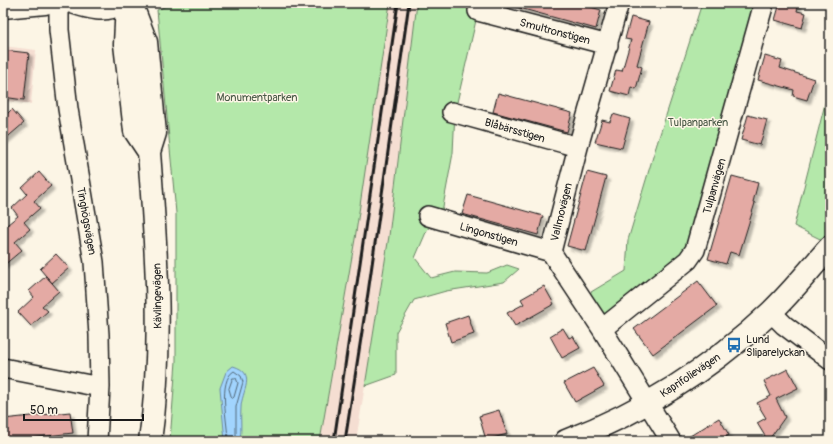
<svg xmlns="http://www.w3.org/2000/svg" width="833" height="444" font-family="Pangolin,sans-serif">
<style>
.built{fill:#f5ded2}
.green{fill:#b4e8aa;stroke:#688263}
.water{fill:#a1d4fe;stroke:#6c8aa4}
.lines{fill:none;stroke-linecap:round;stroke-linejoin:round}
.shore{stroke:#516676;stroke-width:1}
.building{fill:#e4aaa4;stroke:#1c1c1c;filter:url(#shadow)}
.street-casing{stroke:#1c1c1c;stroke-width:22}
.secondary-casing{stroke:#1c1c1c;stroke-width:25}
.street{stroke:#fcf5e5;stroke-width:19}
.secondary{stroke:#fcf5e5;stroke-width:22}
.rail{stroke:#1c1c1c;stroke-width:3}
.labels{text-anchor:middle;stroke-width:3;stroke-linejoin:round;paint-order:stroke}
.street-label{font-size:11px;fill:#1c1c1c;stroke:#fcf5e5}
.park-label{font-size:11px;fill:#4a5947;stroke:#fcf5e5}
.poi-label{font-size:11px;fill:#1c1c1c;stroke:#fcf5e5;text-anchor:start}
</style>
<defs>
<filter id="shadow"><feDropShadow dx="3.5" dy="3.5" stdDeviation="1" flood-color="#0004"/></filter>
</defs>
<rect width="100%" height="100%" fill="#fcf5e5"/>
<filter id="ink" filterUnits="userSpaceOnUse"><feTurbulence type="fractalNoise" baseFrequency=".025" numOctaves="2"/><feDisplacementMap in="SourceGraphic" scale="8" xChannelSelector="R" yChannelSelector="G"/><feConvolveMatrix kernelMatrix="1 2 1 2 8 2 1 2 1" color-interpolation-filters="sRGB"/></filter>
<g filter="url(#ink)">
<path class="built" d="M390,3H417L389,236L356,441H320L355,239Z
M3,46L36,50L31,104L3,100Z"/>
<path class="green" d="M173,3H390L355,239L320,441H170L176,361V213L157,10Z
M417,3H480L455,111L453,153L442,212L427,230L415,258L431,278L455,272L487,273L507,265L519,269L504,282L446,291L414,300L396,332V375L365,386L389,236Z
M702,3H764L699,239L602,329L581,298L626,271L628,240L655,150Z
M830,84V244L794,226Z"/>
<path class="water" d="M233,366C258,373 241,392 241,408C240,419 242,429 240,440L225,441L220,388L226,372Z"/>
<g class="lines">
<path class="shore" d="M233,378H236L238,383L234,397L232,399L229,389Z
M228,441C228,423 217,381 234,371L241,376L243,382L236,407V441"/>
</g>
<path class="building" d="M517,3H577L601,10L596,29L516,7Z
M780,3H799L797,11L806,13L802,28L775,20Z
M631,17L649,22L637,65L642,67L636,89L631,87L629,96L610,91L616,70L622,71L631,40L625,39Z
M3,50L29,53L24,100L3,97Z
M765,56L782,61L780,68L814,79L807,100L793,96L794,90L758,80Z
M498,93L572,113L567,132L493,112Z
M12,109L24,123L3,141V118Z
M613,114L630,119L622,148L595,142L602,120L610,122Z
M748,115L767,120L760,145L741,140Z
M39,172L51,186L34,201L40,208L24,222L30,229L15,242L22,250L3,266V228L18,216L12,208L27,194L22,188Z
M587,172L606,177L586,251L567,246Z
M732,176L758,183L753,202L755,203L739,255L730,252L726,264L708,259Z
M468,195L543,216L538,235L462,214Z
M56,254L69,268L52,283L40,269Z
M46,276L59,291L42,306L48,311L31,326L18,312L34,297L29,291Z
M698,281L717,306L653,354L634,329Z
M544,286L554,304L515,326L507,313L524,304L521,299Z
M468,315L474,334L451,342L445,323Z
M563,328L569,338L573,336L580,348L562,358L550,336Z
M593,368L604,386L575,402L564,383Z
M788,369L798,388L776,399L785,417L768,441L757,423L766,418L757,403L771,396L764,381Z
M499,410L507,434L486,440L479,416Z
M70,412L73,433L3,441V419Z
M719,418L729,435L720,441H682Z"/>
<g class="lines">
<g class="street-casing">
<path id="street" d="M59,3V30L68,109L94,262L99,335L100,387L97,441
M619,3L578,147L551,252L602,329L671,441
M478,11L608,45
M452,112L578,147
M428,216L551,252
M771,312L784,325L830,360
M602,329L688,260L695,250L764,3
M3,368L100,387"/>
</g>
<g class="secondary-casing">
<path id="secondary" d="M75,3C87,7 107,13 118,3
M127,3L125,44L135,131L149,152
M131,3L146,42L155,133L149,152C156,248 164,345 150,441
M3,7L45,3
M566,441C641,412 712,368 771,312C792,292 810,269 830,247"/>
</g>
<use href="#street" class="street"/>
<use href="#secondary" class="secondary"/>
<path class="rail" d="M334,441L398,3
M345,441L368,293L409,3"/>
</g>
</g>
<defs>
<g id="bus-bare" transform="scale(1.2)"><path d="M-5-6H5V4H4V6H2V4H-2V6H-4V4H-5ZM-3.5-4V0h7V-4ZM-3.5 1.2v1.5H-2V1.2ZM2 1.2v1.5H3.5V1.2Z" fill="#1f6fb2" stroke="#fcf5e5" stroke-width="2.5" paint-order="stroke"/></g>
</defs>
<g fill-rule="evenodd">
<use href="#bus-bare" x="734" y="345"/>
</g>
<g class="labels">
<g class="street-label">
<text transform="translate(555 31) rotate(15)" y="4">Smultronstigen</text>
<text transform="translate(515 130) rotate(16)" y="4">Blåbärsstigen</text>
<text transform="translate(714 186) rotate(-74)" y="4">Tulpanvägen</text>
<text transform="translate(561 212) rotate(-76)" y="4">Vallmovägen</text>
<text transform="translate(87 221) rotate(80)" y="4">Tinghögsvägen</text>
<text transform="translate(489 234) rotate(16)" y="4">Lingonstigen</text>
<text transform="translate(157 296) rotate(-91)" y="4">Kävlingevägen</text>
<text transform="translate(690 375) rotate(-34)" y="4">Kaprifolievägen</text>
</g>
<g class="park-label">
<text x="257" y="101">Monumentparken</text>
<text x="698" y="126">Tulpanparken</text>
</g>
<g class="poi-label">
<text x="746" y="343">Lund<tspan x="746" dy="13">Sliparelyckan</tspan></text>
</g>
</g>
<rect width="833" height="444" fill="none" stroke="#fcf5e5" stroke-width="16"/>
<rect x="8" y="8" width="817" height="428" fill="none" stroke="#1c1c1c" stroke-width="1.5" filter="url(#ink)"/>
<path d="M24 414v6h119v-6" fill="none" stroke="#1c1c1c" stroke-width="2"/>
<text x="30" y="414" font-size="12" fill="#1c1c1c" stroke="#fcf5e5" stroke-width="3" paint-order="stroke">50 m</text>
</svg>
